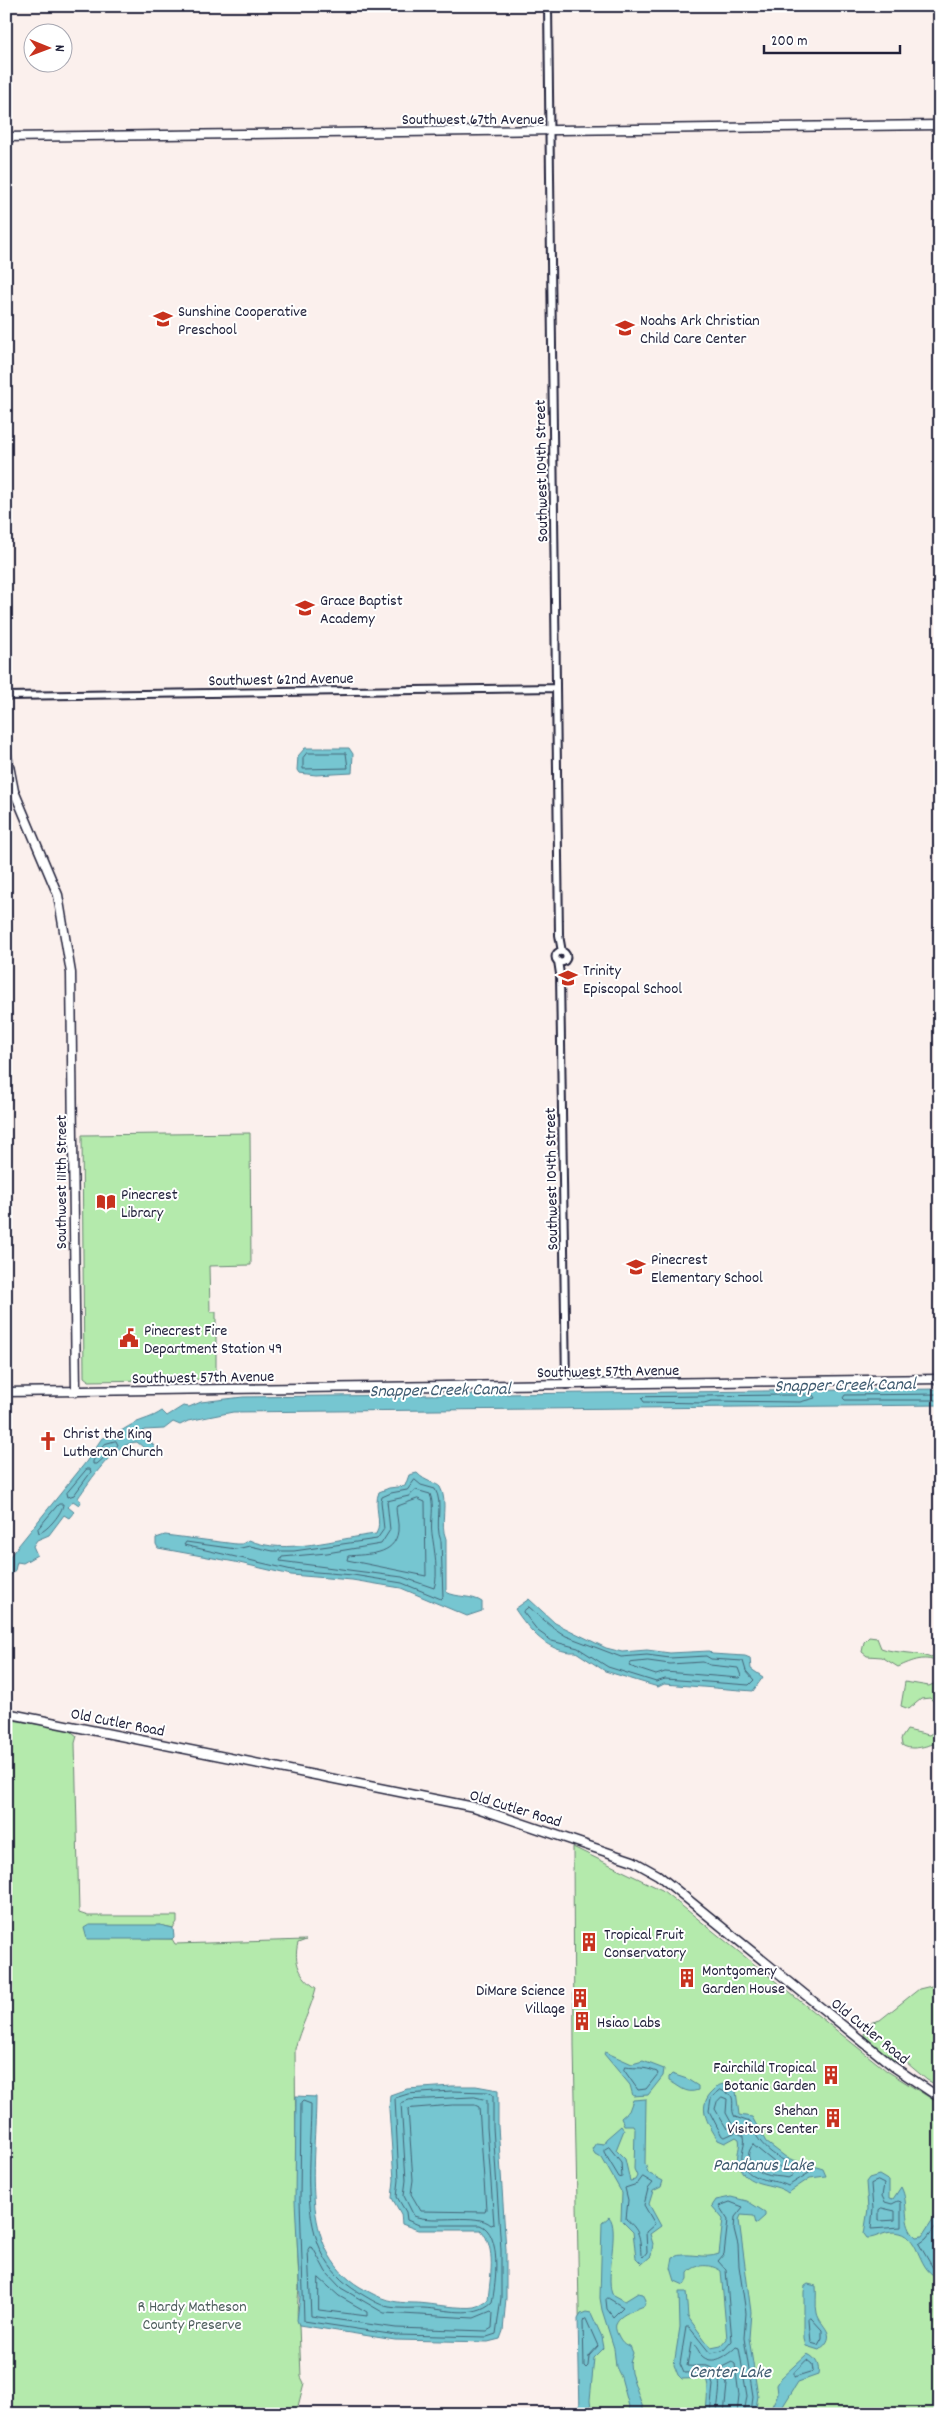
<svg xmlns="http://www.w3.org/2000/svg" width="946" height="2420" font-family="Dekko,sans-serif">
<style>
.green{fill:#b4eaac;stroke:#6b8674}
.water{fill:#76c6d1;stroke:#548495}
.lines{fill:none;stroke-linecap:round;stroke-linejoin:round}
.shore{stroke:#446477;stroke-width:1}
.minor-casing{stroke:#22223b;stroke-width:10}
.major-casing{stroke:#22223b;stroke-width:11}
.minor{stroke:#fff;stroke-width:6}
.major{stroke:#fff;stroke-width:8}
.labels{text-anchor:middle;stroke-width:4;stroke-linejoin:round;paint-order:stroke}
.street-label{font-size:16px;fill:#22223b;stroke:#fff}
.poi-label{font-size:16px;fill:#22223b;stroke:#fff;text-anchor:start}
.park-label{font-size:16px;fill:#4e5e5d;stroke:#fff}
.water-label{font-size:18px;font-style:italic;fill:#3f5b70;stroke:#fff}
</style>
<rect width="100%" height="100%" fill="#fbf0ed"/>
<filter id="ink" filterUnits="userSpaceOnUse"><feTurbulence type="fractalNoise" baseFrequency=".02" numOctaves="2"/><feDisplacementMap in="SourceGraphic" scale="10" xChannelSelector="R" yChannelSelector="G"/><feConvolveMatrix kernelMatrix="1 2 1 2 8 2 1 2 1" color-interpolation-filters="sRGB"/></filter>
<g filter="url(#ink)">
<path class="green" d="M250,1133L251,1265L209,1266L210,1312H216V1379L89,1381L84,1377L82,1135Z
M940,1626V1664C926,1654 912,1661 898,1667L882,1657L867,1656L862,1652L864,1642L869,1637L877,1638L881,1648C897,1654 915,1651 931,1658L939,1652Z
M940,1681V1708L930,1698L921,1699L909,1709L901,1706L905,1682L929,1686Z
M12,1720L68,1729L77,1736L75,1743L79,1913L88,1916H177V1922L173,1928L160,1925L87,1938L172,1939L175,1944L306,1940L298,1943C293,1962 300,1977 316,1988C311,2009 300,2028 295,2049C296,2126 295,2206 299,2284C299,2296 295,2316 299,2325L301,2377L304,2383L296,2414H6V1722Z
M940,1728V1742C929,1745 912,1752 902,1745L901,1739L907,1730L929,1735Z
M573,1847L662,1890L887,2071L940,2104V2414H581L574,2045Z
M940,1984V2087L927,2080L900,2057L895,2061L890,2060L864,2035L865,2029L869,2023L880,2020L919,1989Z"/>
<path class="water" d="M305,748H349L353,754L352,773L316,775L299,773L297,770L298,756Z
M940,1389V1405L233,1412L188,1421L180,1425L173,1422L164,1429L144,1430L142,1433L155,1447L149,1452L137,1442C115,1442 90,1481 78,1498L81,1502L79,1505L73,1501L68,1507L74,1512L69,1518L64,1515L49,1535L37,1540L33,1546L37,1555L23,1563L17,1562L15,1570L6,1581V1561L86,1462L102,1438C115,1437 121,1430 133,1424C143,1419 152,1418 162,1411L167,1416L183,1406L189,1407L201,1402L243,1397Z
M417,1473C425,1482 437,1483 440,1487C449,1502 439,1523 446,1539V1592C457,1598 472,1595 482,1602V1611L467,1616L401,1588L352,1580L291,1575L235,1562L158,1548L156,1544V1538L165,1535L236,1544H242L249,1540C284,1556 338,1538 376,1534C383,1522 373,1506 379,1492L389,1488L405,1486L409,1475Z
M529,1599L555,1623L606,1648L622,1652L647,1650L670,1653L709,1651L712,1654L745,1656L750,1658L751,1669L763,1677L753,1691L664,1684L658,1687L605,1671L576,1652C549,1654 528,1629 515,1609Z
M89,1925H160L173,1928L174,1937L172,1939H87L84,1928Z
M605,2052L632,2064L643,2061L664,2069L663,2076L648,2095L633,2096L630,2085L604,2054Z
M672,2074L687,2079L698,2086V2090C685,2095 679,2085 669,2081V2077Z
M724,2084L736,2091L739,2115L752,2117L766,2142L787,2158L823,2169L826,2176L810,2178L788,2193C774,2181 744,2189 738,2162C736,2154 741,2147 739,2139L736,2137L725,2143L718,2140C707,2122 696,2106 714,2090C718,2086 718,2085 724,2084Z
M452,2086H476L498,2090V2126L506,2250V2298L503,2331L500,2339L488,2342L395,2340L299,2325L297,2320L300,2297L295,2201L296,2096L316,2097C316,2159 297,2249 360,2287C383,2300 391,2303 417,2303C431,2304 463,2309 474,2307C479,2306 484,2302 488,2300C490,2277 497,2249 481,2230H418L402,2224L401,2214L392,2198L394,2180L389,2109L390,2095L407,2089Z
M646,2099L645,2163L648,2173L663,2181L661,2187L653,2191L649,2204L661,2226L650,2234L653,2244L651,2256L642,2264L636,2258L633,2232L621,2220L622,2193L602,2158L595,2154L592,2149L596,2143L604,2144L606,2139L621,2126L624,2130L616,2150L625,2159L630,2181L635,2180L637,2176L634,2169L635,2129L633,2125H624L621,2118L629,2111L633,2100Z
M879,2175L889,2181V2198L893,2199L901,2187C910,2203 901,2225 916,2237L922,2236L935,2216H940V2278C917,2272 921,2238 900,2233C886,2229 876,2239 867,2238L864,2234L868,2209L866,2182L869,2178Z
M731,2197L747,2201L765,2212V2216L756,2224L754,2216L741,2215L739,2220L751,2312L749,2338L758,2396L755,2414H706L708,2386L706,2378L682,2379L678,2375L674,2365L680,2327L679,2292H686L688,2317L711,2348L721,2346L727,2339L721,2271C712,2264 695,2263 688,2273V2279L684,2285L675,2281L671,2268L673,2257C688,2251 704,2260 719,2254L723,2219L712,2206L716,2200Z
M609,2217C620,2228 605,2275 612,2294L625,2301L638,2293L643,2294L646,2300L644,2306C632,2311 608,2317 618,2335C621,2341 624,2345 630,2346L633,2353L630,2363L631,2373L645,2414H631L621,2377L616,2367L614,2348L602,2310L600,2298L602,2223Z
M808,2284L816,2286C817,2294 815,2305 817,2313C820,2327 840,2334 819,2350L806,2346L804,2339V2292L805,2286Z
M586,2312L591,2313L602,2337L604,2348L594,2358L590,2400L592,2414H580L578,2319L581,2314Z
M807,2354C816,2357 820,2366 818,2375L798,2382L778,2414H768L778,2394L777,2385L781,2378Z"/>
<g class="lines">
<path class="shore" d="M307,753H346L348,768L303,769V758Z
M940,1394L845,1395L843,1398L845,1400H940
M786,1395H813L815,1398L800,1402L711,1401L704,1403L644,1402L642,1399L644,1397Z
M116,1441L118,1445L97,1464H93V1461L105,1444Z
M87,1469H90L91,1472L74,1495L68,1497L67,1493Z
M415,1480L421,1485L435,1489C444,1504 434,1524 441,1541L443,1597L441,1599L402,1583L353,1575L292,1570L184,1545L186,1542L236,1549L250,1546L273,1551H294L377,1539L384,1529L381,1501L382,1497L391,1493L407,1490Z
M416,1490L430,1494C435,1506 430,1521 432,1534C434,1547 439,1576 434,1588L402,1577L280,1561L282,1557L327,1553L381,1544L390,1530L387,1501L409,1496Z
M418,1499L425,1502L426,1576L347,1560L348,1556C367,1554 395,1556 398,1531C399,1523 396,1515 396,1507Z
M59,1504H63C63,1512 47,1531 39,1533L38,1529Z
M529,1607L552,1627L566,1636L621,1657L647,1655L670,1658L706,1656L711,1659L743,1661L746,1671L754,1680L749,1685L665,1679L656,1682L608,1667L578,1648L552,1641L538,1631L523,1612Z
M648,1661L670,1664L703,1662L710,1665L738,1668L741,1676L739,1678L665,1672L656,1675L629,1666L631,1663Z
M625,2067C639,2069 642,2066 657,2072L658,2074L646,2089L638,2090L624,2070Z
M721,2090L731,2095C735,2103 730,2109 735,2117L750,2122C759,2149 782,2163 808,2169L809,2173L788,2186C774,2178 746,2183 742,2160C741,2151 746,2145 744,2136L736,2132L725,2137L722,2136L709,2111L711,2098Z
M452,2091L488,2092L493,2095V2127L501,2250V2298L496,2334L487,2337L396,2335L304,2321L300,2200L301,2103L303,2101L311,2104C311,2167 293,2253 358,2292C367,2297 378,2305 389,2307C400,2309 411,2308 423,2308C445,2309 474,2319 492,2302C496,2284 502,2233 480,2225H419L407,2220L406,2212L397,2197L399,2180L395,2098L408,2094Z
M475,2097L487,2100V2127L494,2224L491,2225C477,2212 435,2224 414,2216L404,2196L406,2180L401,2103L409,2100Z
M722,2097L727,2099L726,2113L732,2124L727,2129L715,2109L717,2102Z
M453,2105H475L479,2107L486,2209L485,2212L421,2211L411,2194L413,2180L408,2109Z
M753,2145L780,2167L792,2172L793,2175L788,2178C780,2176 771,2177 764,2174C751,2168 743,2156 753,2145Z
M609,2147L621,2162L622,2178L619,2177L604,2152V2150Z
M643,2177L653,2183L648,2189L644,2205L655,2224L646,2232L647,2252L643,2257L641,2255C640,2236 640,2231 626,2219L628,2200L625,2188L637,2184Z
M878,2181L884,2184L882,2196L885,2202L892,2204L898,2201L901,2202V2227L871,2229L873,2209L871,2184Z
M882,2208L895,2211V2220L879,2221V2210Z
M940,2221L926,2239L919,2244L933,2268L940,2272
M310,2247L313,2248L326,2272L341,2288L384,2313L474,2318L491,2311L493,2313L492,2328L487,2331L396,2328L311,2316L308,2250Z
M319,2278L339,2296L367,2312V2316L319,2310Z
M608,2298L623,2307L613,2317L607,2309L606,2300Z
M811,2318L822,2330V2338L818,2345L811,2343L809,2320Z
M586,2319L598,2346L589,2356L588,2366L586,2368L584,2366L583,2321Z
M807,2360L812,2364L813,2371L794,2377V2373Z
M710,2414L713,2385L710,2376L700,2372L684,2373L680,2364L686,2327H689L710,2353L723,2351L732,2341L726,2270L718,2261L724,2254L728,2220L719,2206L730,2202L743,2207L735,2217L734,2229L738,2245L739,2266L746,2313L744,2338L753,2396L751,2414
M717,2414C717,2399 727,2372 707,2366C700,2365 693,2367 687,2366L691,2343C696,2345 698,2350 701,2355C712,2367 728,2355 736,2347L739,2348L747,2396L744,2414
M724,2414L727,2385L722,2367L732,2362L735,2364L739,2396L737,2414"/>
<g class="minor-casing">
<path id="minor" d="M548,6L558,855L559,935L562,952
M6,696L556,688
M555.5 957a5.5 5.5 0 1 1 11 0a5.5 5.5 0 1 1-11 0Z
M558,961L560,974L566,1385"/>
</g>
<g class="major-casing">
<path id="major" d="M6,137L940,125
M6,750L14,791L58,895L71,973L76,1392
M6,1392L940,1379
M6,1713L474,1807L633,1861L658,1875L894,2067L940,2098"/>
</g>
<use href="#minor" class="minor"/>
<use href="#major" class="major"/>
</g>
</g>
<defs>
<g id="school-bare" transform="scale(1.5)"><path d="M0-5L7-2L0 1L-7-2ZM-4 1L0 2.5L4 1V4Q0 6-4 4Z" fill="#c8321e" stroke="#fff" stroke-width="2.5" paint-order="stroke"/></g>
<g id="library-bare" transform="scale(1.5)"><path d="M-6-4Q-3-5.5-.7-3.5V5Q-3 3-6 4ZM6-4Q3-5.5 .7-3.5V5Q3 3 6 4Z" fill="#c8321e" stroke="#fff" stroke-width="2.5" paint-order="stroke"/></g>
<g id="civic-bare" transform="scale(1.5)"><path d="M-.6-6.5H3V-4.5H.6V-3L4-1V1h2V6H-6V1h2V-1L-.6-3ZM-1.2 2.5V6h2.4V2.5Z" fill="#c8321e" stroke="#fff" stroke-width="2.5" paint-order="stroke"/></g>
<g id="church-bare" transform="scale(1.5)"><path d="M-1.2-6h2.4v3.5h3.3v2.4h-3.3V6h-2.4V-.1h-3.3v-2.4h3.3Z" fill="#c8321e" stroke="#fff" stroke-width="2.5" paint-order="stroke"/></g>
<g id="building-bare" transform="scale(1.5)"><path d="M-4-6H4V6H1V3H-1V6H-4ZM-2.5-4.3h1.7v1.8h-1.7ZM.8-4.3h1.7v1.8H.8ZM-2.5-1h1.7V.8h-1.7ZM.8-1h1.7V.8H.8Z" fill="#c8321e" stroke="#fff" stroke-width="2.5" paint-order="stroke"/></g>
</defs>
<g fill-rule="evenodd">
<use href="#school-bare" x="163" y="319"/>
<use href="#school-bare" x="625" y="328"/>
<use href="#school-bare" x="305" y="608"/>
<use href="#school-bare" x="568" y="978"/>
<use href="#library-bare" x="106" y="1202"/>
<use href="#school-bare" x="636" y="1267"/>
<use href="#civic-bare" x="129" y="1338"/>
<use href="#church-bare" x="48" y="1441"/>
<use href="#building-bare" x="589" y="1942"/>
<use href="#building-bare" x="687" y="1978"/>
<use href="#building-bare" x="580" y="1998"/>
<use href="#building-bare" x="582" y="2021"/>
<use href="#building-bare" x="831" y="2075"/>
<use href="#building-bare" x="833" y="2118"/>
</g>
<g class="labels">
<g class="street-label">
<text x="473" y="124">Southwest 67th Avenue</text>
<text transform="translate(540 471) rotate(-91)" y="6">Southwest 104th Street</text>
<text transform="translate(281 678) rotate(-1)" y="6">Southwest 62nd Avenue</text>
<text transform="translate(550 1179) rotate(-91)" y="6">Southwest 104th Street</text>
<text transform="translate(60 1182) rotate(-90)" y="6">Southwest 111th Street</text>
<text transform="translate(608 1370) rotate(-1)" y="6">Southwest 57th Avenue</text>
<text transform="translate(203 1376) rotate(-1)" y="6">Southwest 57th Avenue</text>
<text transform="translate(118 1721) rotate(11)" y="6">Old Cutler Road</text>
<text transform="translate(516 1807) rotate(17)" y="6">Old Cutler Road</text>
<text transform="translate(871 2030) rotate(39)" y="6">Old Cutler Road</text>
</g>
<g class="poi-label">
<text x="178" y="316">Sunshine Cooperative<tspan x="178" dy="18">Preschool</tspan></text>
<text x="640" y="325">Noahs Ark Christian<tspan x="640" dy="18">Child Care Center</tspan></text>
<text x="320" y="605">Grace Baptist<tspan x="320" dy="18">Academy</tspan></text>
<text x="583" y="975">Trinity<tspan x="583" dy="18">Episcopal School</tspan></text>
<text x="121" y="1199">Pinecrest<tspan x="121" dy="18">Library</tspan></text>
<text x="651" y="1264">Pinecrest<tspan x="651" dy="18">Elementary School</tspan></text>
<text x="144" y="1335">Pinecrest Fire<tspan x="144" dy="18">Department Station 49</tspan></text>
<text x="63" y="1438">Christ the King<tspan x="63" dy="18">Lutheran Church</tspan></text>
<text x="604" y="1939">Tropical Fruit<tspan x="604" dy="18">Conservatory</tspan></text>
<text x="702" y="1975">Montgomery<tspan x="702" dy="18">Garden House</tspan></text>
<text x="565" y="1995" text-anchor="end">DiMare Science<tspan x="565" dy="18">Village</tspan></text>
<text x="597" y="2027">Hsiao Labs</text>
<text x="816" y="2072" text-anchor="end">Fairchild Tropical<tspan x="816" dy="18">Botanic Garden</tspan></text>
<text x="818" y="2115" text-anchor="end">Shehan<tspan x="818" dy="18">Visitors Center</tspan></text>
</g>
<g class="park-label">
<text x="192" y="2311">R Hardy Matheson<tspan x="192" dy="18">County Preserve</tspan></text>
</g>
<g class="water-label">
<text transform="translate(845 1384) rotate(-1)" y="6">Snapper Creek Canal</text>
<text transform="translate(440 1389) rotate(-1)" y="6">Snapper Creek Canal</text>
<text x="763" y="2170">Pandanus Lake</text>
<text x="730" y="2377">Center Lake</text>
</g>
</g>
<rect width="946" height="2420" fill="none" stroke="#fff" stroke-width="25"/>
<rect x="12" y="12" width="921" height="2395" fill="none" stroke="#22223b" stroke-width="2" filter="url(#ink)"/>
<g transform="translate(48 48) rotate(91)"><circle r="24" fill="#ffffff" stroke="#a7a7b1"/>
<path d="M0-4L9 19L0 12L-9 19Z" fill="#c8321e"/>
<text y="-8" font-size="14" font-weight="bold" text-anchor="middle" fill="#22223b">N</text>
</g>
<path d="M764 45v8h136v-8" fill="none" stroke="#22223b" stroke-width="2.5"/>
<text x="771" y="45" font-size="15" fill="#22223b" stroke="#ffffff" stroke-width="4" paint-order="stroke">200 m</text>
</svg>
